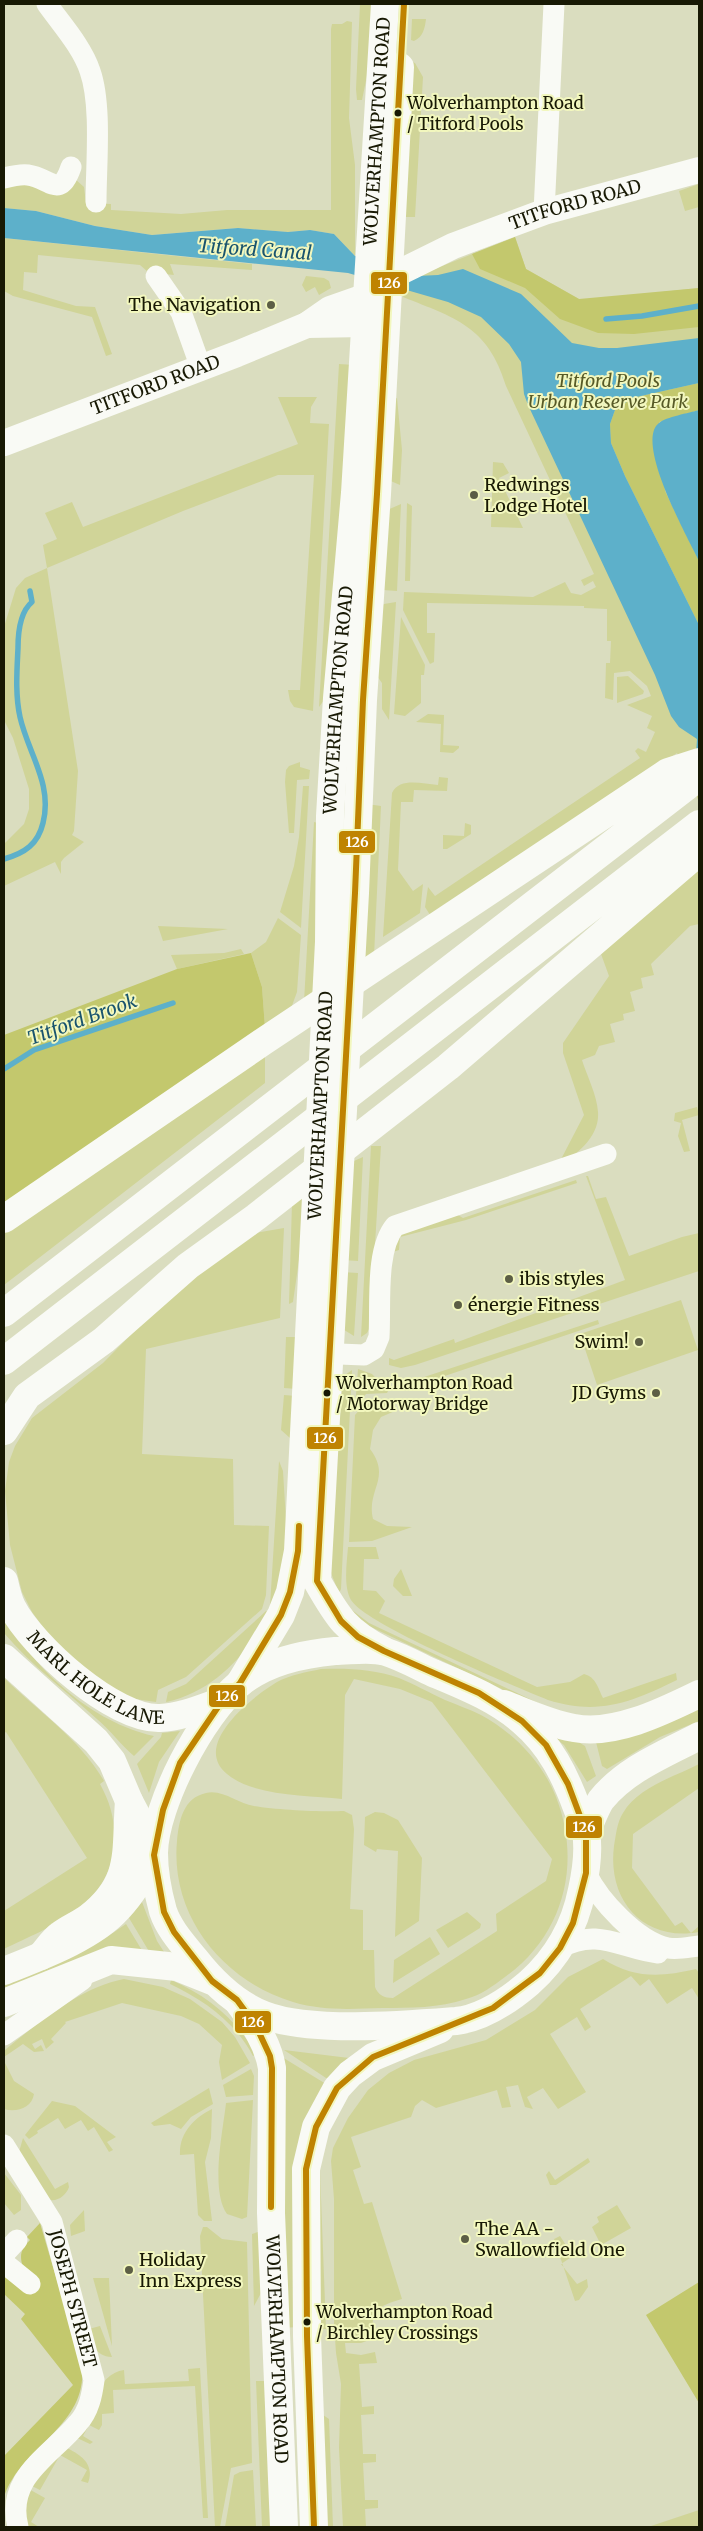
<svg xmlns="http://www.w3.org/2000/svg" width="703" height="2531" font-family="Merriweather,serif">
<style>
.green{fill:#d0d498}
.forest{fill:#c3c86d}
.water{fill:#5db0ca}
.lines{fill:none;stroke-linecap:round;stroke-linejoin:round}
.stream{stroke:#5db0ca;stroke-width:5.5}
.minor{stroke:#f9faf5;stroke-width:21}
.tertiary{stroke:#f9faf5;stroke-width:26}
.primary{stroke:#f9faf5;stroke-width:28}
.trunk{stroke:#f9faf5;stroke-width:28}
.motorway{stroke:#f9faf5;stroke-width:28}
.bus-1-casing{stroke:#f2f7be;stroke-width:10}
.bus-1{stroke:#bf8301;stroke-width:6}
.bus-dot{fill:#181904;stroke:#f2f7be;stroke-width:2}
.poi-dot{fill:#5c5e45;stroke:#f2f7be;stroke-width:2}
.labels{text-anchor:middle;stroke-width:4;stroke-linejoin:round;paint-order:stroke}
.bus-label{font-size:17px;fill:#181904;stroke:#f2f7be;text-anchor:start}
.street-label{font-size:18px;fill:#181904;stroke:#f2f7be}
.poi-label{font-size:18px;fill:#181904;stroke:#f2f7be;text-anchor:start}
.park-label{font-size:18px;font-style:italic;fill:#575a27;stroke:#f2f7be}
.water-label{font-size:19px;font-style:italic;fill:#19546e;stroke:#f2f7be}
.line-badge{stroke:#f2f7be;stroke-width:2}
.badge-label{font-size:14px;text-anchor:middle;font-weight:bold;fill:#fff}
</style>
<rect width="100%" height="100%" fill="#daddbf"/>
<path class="green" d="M360,4H375L370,61L362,100H357L356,89Z
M412,19H426C425,28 423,37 414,41L411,40Z
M347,21L352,22L349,118L355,165V256L334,234L310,230L288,232L237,228L152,235L95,226L36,211L4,208V185L75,179L84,187L86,203L111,204V210L181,214L227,210H331V29L332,24H342Z
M410,61L415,63L423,77L415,217H401Z
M699,184V207L685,211L679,191Z
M515,237L526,269L579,299H598L699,288V802L677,753L432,918L425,907L428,887L435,896L640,758L635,751L638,748L646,752L655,732L647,728L652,716L627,705L651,696L647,686L630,671L614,673L613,700L605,698L606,663H610L611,641H607V609L584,608V606L427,603V633H435L434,662L430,664L403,610L404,592L533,597L565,582L571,593L581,595L596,587L593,581L584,586L581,580L594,574L506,386C488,326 455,318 403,297L409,284L417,276Z
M4,238L252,264V270L170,264L174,275L148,272L140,265L38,255L37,273L24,272L23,290L76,306L95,307L112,354L106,356L92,317L13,296L4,291Z
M306,276L324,278L329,281L331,288L319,295L315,287L306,292L302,285Z
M339,364L354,365L327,696L319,707Z
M278,397H317L311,407L310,423L329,424L313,711L294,707L290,701L288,690H300L314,475H278L183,511L47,568L78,771L74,831L72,835L84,842L64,858L61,862V874L55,862L4,886V844L24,824L29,809V789L13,738L4,720V627L16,588L25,578L47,568L43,545L57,539L45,513L72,502L83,527L298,444Z
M397,398L402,450L400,485L386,479L388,401Z
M493,462L503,463L509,473L499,478L523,528L491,527Z
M407,503L412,506L410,581H405Z
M401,504L397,591L383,590L385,511Z
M396,602L389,720L382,709V683L374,672L378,608L384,604Z
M401,617L425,665L424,675H421V703L405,716L394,714Z
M628,676L644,691L643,694L617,703V677Z
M428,714L444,715L443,745L459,746V748L453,753L440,752L441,724L416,722Z
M300,762V767L310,770L309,779L297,780L294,833H289L285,782L286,770L289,766Z
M439,777L448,778L447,791L414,790L413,802H401L398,870L413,891L423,884L420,913L383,937L392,793C400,777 422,784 438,785Z
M303,786H309L301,928L280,912L294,866L299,837Z
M367,804L381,806L374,956L360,965Z
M314,822L322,824L317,994L304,1002Z
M465,823L471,825V834L447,849H443V835L464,836Z
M699,867V924L690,926L651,964L654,975L641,978L643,988L630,992L635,1011L623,1014L624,1020L610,1024L615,1042L599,1046L595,1055L582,1060C587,1076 597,1095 598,1112C600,1136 577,1155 558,1165L584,1115L563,1053V1043L609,976L601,954Z
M278,918L301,935L297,992L290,1011L265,1028L262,987L251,953L266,942Z
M158,926L228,929L163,941Z
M241,949L244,954L177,969L171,955L224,953Z
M265,1055V1083L4,1285V1230Z
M697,1107L699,1115L682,1120L690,1151L684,1152L678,1136L681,1123L674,1121L675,1113Z
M371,1146H381L370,1327L367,1333L361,1337Z
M363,1157L358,1261L343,1260L347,1164Z
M586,1176H588L596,1199L606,1197L629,1256L682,1237L699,1233V1271L415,1365L401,1368L389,1365V1358L394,1360L454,1339L455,1343L625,1280Z
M576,1180L577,1183L466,1220L400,1237L399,1250L393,1252L397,1234L458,1215L463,1218Z
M304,1194V1225L293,1302L289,1304L292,1203Z
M284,1228L280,1318L146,1349L142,1454L233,1459L234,1525L269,1526L266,1595L262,1609L186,1677L158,1690L156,1702L135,1699L121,1695L78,1665L45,1630L32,1612L22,1592L10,1545L5,1491L9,1462L15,1446L32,1418L103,1363L180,1285L255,1233Z
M342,1272L358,1273L354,1336L341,1328Z
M681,1300L698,1350L597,1385L580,1334Z
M598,1320L599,1324L418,1385L415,1384V1380Z
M286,1337H300L297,1389L284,1388Z
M358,1369L372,1374L388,1391L387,1393L366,1394L355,1407Z
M352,1370L341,1589L339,1593L329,1568L337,1385L345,1375Z
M284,1395L296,1396L294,1435L290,1438L281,1430Z
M369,1399H383L395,1411L381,1417L373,1430L370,1449C392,1478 366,1490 373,1519L387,1526L412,1527L372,1541L349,1542L355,1415Z
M279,1461L283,1471L288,1554L286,1569L270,1606Z
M348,1547H376L379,1559H364L363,1590L376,1591L385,1601L379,1613L537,1687L570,1682L584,1674C596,1677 598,1688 603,1698L676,1673L677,1680C632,1702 599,1716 548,1700C514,1686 366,1625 351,1600C343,1586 347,1562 348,1547Z
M401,1569L412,1596H403L393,1586L394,1579Z
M348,1607L369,1623L551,1709L548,1711L369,1626L361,1621Z
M266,1611L272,1615C244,1654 216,1691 166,1702L168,1692L186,1684Z
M4,1615C34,1670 93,1723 154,1736L134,1756C121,1745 111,1731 98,1720C66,1691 32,1666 4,1633Z
M321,1669C347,1668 374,1669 399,1678C414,1684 430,1693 445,1700C457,1705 469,1709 481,1715C513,1732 543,1763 556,1797C582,1863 564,1935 505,1977C493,1986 481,1995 466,1999C439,2008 410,2008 382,2008C351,2009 323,2011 293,2002C223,1981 170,1916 177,1841C179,1821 183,1798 206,1793C223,1789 238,1804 254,1806C277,1810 321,1812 344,1811L352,1815L354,1829L350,1909L363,1910V1950H374L375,1987C378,1995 384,1998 393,1998L497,1931L496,1914L546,1881L552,1859L432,1702L400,1689L354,1679L345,1695L342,1799C307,1795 255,1797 227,1774C191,1745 252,1697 277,1682C290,1675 307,1672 321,1669Z
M4,1678C39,1712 79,1738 104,1781L100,1784C111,1804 116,1823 114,1846C109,1906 51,1926 4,1949V1911L87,1858L6,1732L4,1733Z
M699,1705V1721L660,1737L607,1769L602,1766L596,1742Z
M180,1731L159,1762L149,1793L137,1764L161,1737L162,1733Z
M550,1734L579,1738L580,1743L585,1746L596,1776L587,1782L564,1745Z
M699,1764V1788L633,1834L632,1868L675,1926L682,1922L691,1933L699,1926V1932C643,1942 607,1900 614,1846C616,1835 617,1822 623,1813C638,1787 674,1777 699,1764Z
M375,1812L384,1813L398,1820L422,1858L419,1921L395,1937L398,1851L377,1849L376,1852L364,1845L365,1817Z
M142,1902L157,1941L168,1958L150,1953L129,1918Z
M467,1912L481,1924L480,1928L448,1948L436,1930Z
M126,1924L143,1952L4,1991V1985L104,1939Z
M430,1937L440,1954L393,1983L394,1960Z
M603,1959C635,1979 661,1977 696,1969L699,1973V1999L692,1988L667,2004L649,1979L640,1986L631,1976L580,2009L591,2027L585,2031L577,2017L550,2034L586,2092L558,2109L543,2088L527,2097L533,2109L525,2107L518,2085L506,2087L511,2107L502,2108L497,2090L436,2108L422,2100L415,2106L411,2117L351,2137L361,2167L353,2170L364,2204L372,2202L402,2299C378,2306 368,2311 375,2338L361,2343H345L346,2353L361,2355L375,2352L377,2363L359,2364L362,2407L374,2406V2414L361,2415L363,2454H376V2462L363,2463L365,2500H378V2508L365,2509L366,2527H343L339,2448L341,2384L336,2353L334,2323V2199L331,2161L333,2148L348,2118L368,2090L389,2073L414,2060L486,2040L535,2010L568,1977Z
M124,1979L163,1987L190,1999L222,2022L235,2037L250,2063L222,2080L219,2062L222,2045L199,2024L181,2016L122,2003L65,2022L66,2023L51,2039L54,2042L46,2049L42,2039L32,2044L35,2049L41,2045L44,2051L34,2052L23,2044L4,2057L5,2050C39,2022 81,1987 124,1979Z
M171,1980C208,1996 236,2019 256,2054L253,2056C235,2022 204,2000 170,1984Z
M284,2050L349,2058L329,2080Z
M282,2057L326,2084L297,2327L283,2328Z
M4,2061L14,2081L34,2094C32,2108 16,2113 4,2109Z
M251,2069L254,2076L253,2095L226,2097L223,2085Z
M209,2088L213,2104L191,2117L181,2129L170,2124L154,2126L151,2123Z
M253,2100L247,2217L242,2219L227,2214C210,2190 223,2131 226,2103Z
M52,2101L75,2106L116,2137L107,2142L113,2150L109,2152L94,2127L88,2131L81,2120L65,2129L58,2118L37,2131L38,2133L29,2139L25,2135Z
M212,2109L211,2138L205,2162L212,2221H204L198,2215L194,2154L180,2155C179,2133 194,2118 212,2109Z
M23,2138L55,2189L68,2182L69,2187C66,2196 56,2203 47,2199L19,2152Z
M588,2158L590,2162L556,2185H550L546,2175L549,2171L555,2180Z
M316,2166L320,2171L326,2329H316Z
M4,2173L21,2195V2210L14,2215L4,2203Z
M617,2205L631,2228L601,2245L592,2227L599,2222L597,2217Z
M84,2210L85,2231L71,2236L70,2225Z
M203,2227H207L222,2239L247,2242L252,2463L231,2468L220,2527H215L200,2236Z
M261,2231V2293L254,2306L252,2234Z
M560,2236L573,2256L561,2264L577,2284L587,2279L588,2287L579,2300L575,2301L554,2239Z
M93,2278H109L112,2346Z
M100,2326L112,2357C94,2356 93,2344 89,2329Z
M200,2368L208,2518H203L195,2386L113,2390L114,2413L102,2414V2425L99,2430L89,2425L83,2436L93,2442L90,2444L77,2438C87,2416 97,2373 124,2370L125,2384L189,2381L188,2369Z
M256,2381H266L276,2527H262Z
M323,2415L329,2419L333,2527H321Z
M67,2448C81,2455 95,2464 88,2483L81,2481L87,2470L60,2455L40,2490L28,2484Z
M253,2470L256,2527H225L234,2475L240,2472Z
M27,2488L45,2498L31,2522L39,2527H25Z
M699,2510V2527H648Z"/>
<path class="forest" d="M515,237L526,269L579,299L699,288V327L634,334L598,333L560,319L525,288L480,269L472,254Z
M699,383V410L659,422L665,491L699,561V625L625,476L611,443L610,424L615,410L632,398Z
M251,953L262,987L265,1028L4,1206V1035L177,969Z
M40,2223L82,2365C88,2426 24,2444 5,2494L4,2456L73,2385L21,2319L25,2314L4,2294V2277H9L23,2267C19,2255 21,2249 30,2240L27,2237Z
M699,2282V2403L646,2315Z"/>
<path class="water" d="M4,208L36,211L95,226L152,235L238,228L288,232L310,230L334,234L355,256L417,276L438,275L463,269L521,294L572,343L599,348H617L699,338V383L632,398L615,410L610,424L611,443L625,476L699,625V763L696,753L697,739L679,727L671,716L655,675L528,405L524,394L521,362L509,344L481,317L448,302L348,273L4,238Z
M699,410V561C688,538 634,442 659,423C666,417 689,413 699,410Z"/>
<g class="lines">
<path class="stream" d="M606,319L642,316L699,306
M4,859C25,853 38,844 43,823C53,784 28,753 20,717C15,694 17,670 18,648C18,632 20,612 32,602L30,591
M4,1069L34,1050L173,1003"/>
<g class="minor">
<path d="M47,4C62,25 82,47 90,71C102,105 96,165 96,202"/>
<path d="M4,178C12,176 20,174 28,175C50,178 60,200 71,167"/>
<path d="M544,212L554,4"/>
<path d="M156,276L181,312L201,368"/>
<path d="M314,1353L364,1355L374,1349L379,1337C381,1305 375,1250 395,1226L606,1154"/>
<path d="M586,1873C599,1900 637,1942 668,1948C677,1950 690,1947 699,1946"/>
<path d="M560,1948C598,1927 622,1949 658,1953"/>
<path d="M4,2035L82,1980"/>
<path id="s1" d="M4,2145L52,2222L94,2380C92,2395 89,2411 78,2423C51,2456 5,2477 18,2527"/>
<path d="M4,2254L17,2240"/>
<path d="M4,2263L30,2284"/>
</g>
<g class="tertiary">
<path id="s2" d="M375,265L388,278L453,246L544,212L699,170"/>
<path d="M307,325L365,324"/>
<path id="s3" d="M4,443L237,354L307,325L330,309L367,296L381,313"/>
</g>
<path class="primary" d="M504,1704C527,1713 550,1724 574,1728C614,1736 664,1711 699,1694
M586,1832C591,1822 595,1809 601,1800C626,1769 665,1754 699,1736
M4,1971C39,1957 92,1938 118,1909C133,1893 143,1875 154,1855
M4,2003L111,1960L177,1967L212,1981"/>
<g class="trunk">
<path id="s4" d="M4,1581C6,1590 8,1599 12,1607C32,1646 114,1720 160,1718C182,1717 202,1708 222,1701"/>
<path d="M335,1651C350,1651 371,1647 386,1652C402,1657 418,1666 433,1673C464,1686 497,1699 523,1722C550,1745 565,1775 577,1808C580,1816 585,1824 586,1832C589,1850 586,1872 582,1890C575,1926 557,1958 529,1983C509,2000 483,2018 456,2021C405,2025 310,2033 264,2015C235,2004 213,1982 195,1959C183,1944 169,1929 163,1911C158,1893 154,1871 154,1853C155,1804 202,1715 239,1684C265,1662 302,1654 335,1651Z"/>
<path d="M384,1651C346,1631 338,1618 317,1581L355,893L363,700L377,494L400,67"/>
<path d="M4,1658L96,1741L112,1761L129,1801L154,1848"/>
<path id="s5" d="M240,1683L281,1615L290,1592L298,1551L329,942L330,816L337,698L355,493L385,4"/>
<path d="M41,1956C47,1949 53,1940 60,1935C69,1928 80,1924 89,1917C134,1882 125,1851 129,1801"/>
<path id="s6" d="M239,2003C254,2023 268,2043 272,2068L271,2213L284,2527"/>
<path d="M314,2527L307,2336L306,2169L316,2127L337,2088L350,2074L373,2057L440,2029"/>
</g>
<path class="motorway" d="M4,1219L264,1041L668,772L699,762
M4,1313L699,777
M4,1361L699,824
M4,1431L27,1396L104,1340L188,1266L256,1217L448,1067L699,852"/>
<g class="bus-1-casing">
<path id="bus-1" d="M271,2207L272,2068L270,2056L256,2026L237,2000L212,1981L174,1932L164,1912L154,1855L163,1810L180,1763L222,1701L240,1683L281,1615L290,1592L298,1551L299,1526
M314,2527L307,2336L306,2169L316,2127L337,2088L373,2057L493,2008L540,1973L560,1948L573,1923L586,1873V1832L568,1784L546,1745L522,1721L479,1693L384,1651L358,1637L341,1621L317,1581L355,893L363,700L377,494L404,4"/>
</g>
<use href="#bus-1" class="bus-1"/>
</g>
<g class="bus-dot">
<circle cx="398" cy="113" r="4.5"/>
<circle cx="327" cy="1393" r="4.5"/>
<circle cx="307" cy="2322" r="4.5"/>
</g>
<g class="poi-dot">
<circle cx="271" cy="305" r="5"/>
<circle cx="474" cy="495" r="5"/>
<circle cx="509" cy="1279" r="5"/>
<circle cx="458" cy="1305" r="5"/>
<circle cx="639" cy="1342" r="5"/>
<circle cx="656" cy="1393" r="5"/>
<circle cx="465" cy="2239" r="5"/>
<circle cx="129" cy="2270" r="5"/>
</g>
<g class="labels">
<g class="bus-label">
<text x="407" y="109">Wolverhampton Road<tspan x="407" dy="21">/ Titford Pools</tspan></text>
<text x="336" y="1389">Wolverhampton Road<tspan x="336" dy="21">/ Motorway Bridge</tspan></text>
<text x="316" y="2318">Wolverhampton Road<tspan x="316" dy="21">/ Birchley Crossings</tspan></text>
</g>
<g class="street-label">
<text dy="6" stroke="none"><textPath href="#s5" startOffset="1568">WOLVERHAMPTON ROAD</textPath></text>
<text dy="6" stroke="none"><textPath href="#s2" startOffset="220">TITFORD ROAD</textPath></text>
<text dy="6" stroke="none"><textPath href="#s3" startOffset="162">TITFORD ROAD</textPath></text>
<text dy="6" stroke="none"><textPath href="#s5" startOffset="998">WOLVERHAMPTON ROAD</textPath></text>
<text dy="6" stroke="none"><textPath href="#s5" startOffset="592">WOLVERHAMPTON ROAD</textPath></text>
<text dy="6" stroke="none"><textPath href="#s4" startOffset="141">MARL HOLE LANE</textPath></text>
<text dy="6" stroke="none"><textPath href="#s1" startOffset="170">JOSEPH STREET</textPath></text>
<text dy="6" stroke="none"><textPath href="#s6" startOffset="355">WOLVERHAMPTON ROAD</textPath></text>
</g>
<g class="poi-label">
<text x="261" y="311" text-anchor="end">The Navigation</text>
<text x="484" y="491">Redwings<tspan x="484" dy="21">Lodge Hotel</tspan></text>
<text x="519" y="1285">ibis styles</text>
<text x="468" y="1311">énergie Fitness</text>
<text x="629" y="1348" text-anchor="end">Swim!</text>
<text x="646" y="1399" text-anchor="end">JD Gyms</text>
<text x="475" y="2235">The AA -<tspan x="475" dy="21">Swallowfield One</tspan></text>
<text x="139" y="2266">Holiday<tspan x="139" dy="21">Inn Express</tspan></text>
</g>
<g class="park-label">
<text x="608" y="387">Titford Pools<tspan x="608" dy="21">Urban Reserve Park</tspan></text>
</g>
<g class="water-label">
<text transform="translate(255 249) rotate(4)" y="7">Titford Canal</text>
<text transform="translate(82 1019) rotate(-20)" y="7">Titford Brook</text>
</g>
</g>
<g class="line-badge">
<rect x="370" y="271" width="38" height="24" rx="5" fill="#bf8301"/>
<rect x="338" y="830" width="38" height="24" rx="5" fill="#bf8301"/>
<rect x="306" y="1426" width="38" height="24" rx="5" fill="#bf8301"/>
<rect x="208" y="1684" width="38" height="24" rx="5" fill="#bf8301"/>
<rect x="565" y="1815" width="38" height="24" rx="5" fill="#bf8301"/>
<rect x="234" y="2010" width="38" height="24" rx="5" fill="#bf8301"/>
</g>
<g class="badge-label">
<text x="389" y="288">126</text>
<text x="357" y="847">126</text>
<text x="325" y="1443">126</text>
<text x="227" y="1701">126</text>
<text x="584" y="1832">126</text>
<text x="253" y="2027">126</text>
</g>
<rect width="703" height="2531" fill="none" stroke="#181904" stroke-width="10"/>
</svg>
